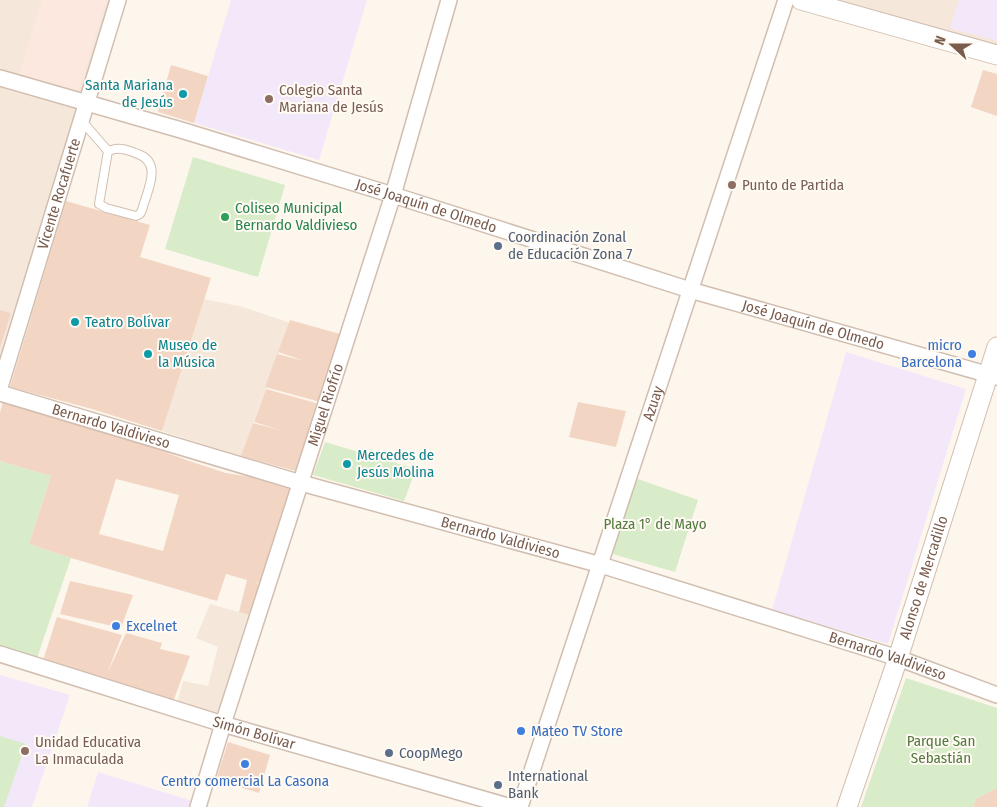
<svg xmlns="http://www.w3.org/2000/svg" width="997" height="807" font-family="'Fira Sans Condensed',sans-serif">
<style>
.residential{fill:#f5e8da}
.commercial{fill:#fde8e0}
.education{fill:#f3e8fa}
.green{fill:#d8ecc9}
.building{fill:#f3d5c3;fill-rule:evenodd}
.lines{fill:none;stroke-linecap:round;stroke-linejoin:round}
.service-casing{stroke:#d1beb0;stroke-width:10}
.minor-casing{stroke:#d1beb0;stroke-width:18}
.tertiary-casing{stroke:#d1beb0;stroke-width:21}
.service{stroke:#fff;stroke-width:8}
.minor{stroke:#fff;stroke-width:15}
.tertiary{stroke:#fff;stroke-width:19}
.culture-dot{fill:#0f9aa8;stroke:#fffaf3;stroke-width:2}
.education-dot{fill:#8d6e63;stroke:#fffaf3;stroke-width:2}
.leisure-dot{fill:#2e9e5b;stroke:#fffaf3;stroke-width:2}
.service-dot{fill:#5c6f8a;stroke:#fffaf3;stroke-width:2}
.shop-dot{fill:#3f7fe0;stroke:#fffaf3;stroke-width:2}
.labels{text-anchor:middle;stroke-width:4;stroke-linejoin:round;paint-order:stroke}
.culture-label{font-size:15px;fill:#0d838f;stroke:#fffaf3;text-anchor:start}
.education-label{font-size:15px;fill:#785e54;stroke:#fffaf3;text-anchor:start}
.street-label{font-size:15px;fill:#7a5c4d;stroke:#fffaf3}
.leisure-label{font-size:15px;fill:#27864d;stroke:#fffaf3;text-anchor:start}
.service-label{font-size:15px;fill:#4e5e75;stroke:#fffaf3;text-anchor:start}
.shop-label{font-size:15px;fill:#366cbe;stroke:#fffaf3;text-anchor:start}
.park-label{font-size:15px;fill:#537a41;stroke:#fffaf3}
</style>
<rect width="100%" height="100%" fill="#fdf6ec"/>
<path class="residential" d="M0,0H118L0,386Z
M816,0H997V53Z
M204,299L243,307L290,323L241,456L162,431Z
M210,604L253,616L219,715L177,703L183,681L208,686L218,647L196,638Z"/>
<path class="commercial" d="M42,0H106L76,97L18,78Z"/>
<path class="education" d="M231,0H367L319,160L194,123Z
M959,0H997V41L950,28Z
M846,352L966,389L888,644L772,610Z
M0,675L70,695L32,807H0Z
M98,772L193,801L191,807H87Z"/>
<path class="green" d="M193,157L285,185L258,277L165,249Z
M325,442L416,469L404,501L313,475Z
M0,461L51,476L29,544L71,558L36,661L0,649Z
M635,478L698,500L675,572L609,553Z
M906,678L997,708V789L976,799L973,807H861Z
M0,736L26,744L4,807H0Z"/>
<path class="building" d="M171,65L208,76L194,123L158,112Z
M983,70L997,74V116L971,107Z
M66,201L150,225L140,257L211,278L162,431L92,409L10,387Z
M0,310L11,313L0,348Z
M290,320L347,336L324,403L265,387L277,354L305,361L278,352Z
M266,389L323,405L299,472L241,456L253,423L284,431L254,422Z
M3,401L112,432L189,461L226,473L300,485L259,583L252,581L267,587L253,616L239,612L247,580L226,574L217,601L71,558L29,544L51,476L0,461V413ZM116,479L179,495L163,551L99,534Z
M578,402L626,411L616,447L569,437Z
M70,581L133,595L121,628L60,614Z
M57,617L122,635L107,674L126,633L162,643L160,649L190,656L173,702L41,667Z
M228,742L270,755L259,793L216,780Z
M997,788V807H973L976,799Z"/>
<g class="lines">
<g class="service-casing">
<path id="service" d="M81,120L108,151
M115,149C124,148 130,151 138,154C163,163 147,191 142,210L140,214L136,216L106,208L99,204L108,151Z"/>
</g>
<g class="minor-casing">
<g id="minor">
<path id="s1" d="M0,78L181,130L393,195L690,290L997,377"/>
<path id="s2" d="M0,387L118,0"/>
<path id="s3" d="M0,393L301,483L601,565L898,658L997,695"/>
<path id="s4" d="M0,654L223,724L511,807"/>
<path id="s5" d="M198,807L223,724L393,195L449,0"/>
<path id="s6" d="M520,807L786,0"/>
</g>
</g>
<g class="tertiary-casing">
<g id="tertiary">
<path d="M801,0L997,55"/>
<path id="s7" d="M847,807L898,658L997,347"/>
</g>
</g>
<use href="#service" class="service"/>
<use href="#minor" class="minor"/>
<use href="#tertiary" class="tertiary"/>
</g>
<g class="culture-dot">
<circle cx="183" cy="94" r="5"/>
<circle cx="75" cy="322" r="5"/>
<circle cx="148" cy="354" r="5"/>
<circle cx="347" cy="464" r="5"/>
</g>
<g class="education-dot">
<circle cx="269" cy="99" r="5"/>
<circle cx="732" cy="185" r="5"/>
<circle cx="25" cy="751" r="5"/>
</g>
<circle class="leisure-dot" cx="225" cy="217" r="5"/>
<g class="service-dot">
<circle cx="498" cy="246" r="5"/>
<circle cx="389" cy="753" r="5"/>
<circle cx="498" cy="785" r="5"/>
</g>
<g class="shop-dot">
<circle cx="972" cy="354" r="5"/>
<circle cx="116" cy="626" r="5"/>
<circle cx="521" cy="731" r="5"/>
<circle cx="245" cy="764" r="5"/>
</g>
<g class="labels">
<g class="culture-label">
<text x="173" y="90" text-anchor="end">Santa Mariana<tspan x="173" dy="17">de Jesús</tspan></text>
<text x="85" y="327">Teatro Bolívar</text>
<text x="158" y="350">Museo de<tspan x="158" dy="17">la Música</tspan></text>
<text x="357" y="460">Mercedes de<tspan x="357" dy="17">Jesús Molina</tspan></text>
</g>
<g class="education-label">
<text x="279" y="95">Colegio Santa<tspan x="279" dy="17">Mariana de Jesús</tspan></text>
<text x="742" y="190">Punto de Partida</text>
<text x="35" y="747">Unidad Educativa<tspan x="35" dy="17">La Inmaculada</tspan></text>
</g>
<g class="street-label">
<text dy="5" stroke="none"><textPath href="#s2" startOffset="202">Vicente Rocafuerte</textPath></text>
<text dy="5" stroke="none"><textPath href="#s1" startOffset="445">José Joaquín de Olmedo</textPath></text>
<text dy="5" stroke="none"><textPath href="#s1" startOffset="850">José Joaquín de Olmedo</textPath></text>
<text dy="5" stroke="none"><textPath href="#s6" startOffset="425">Azuay</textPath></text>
<text dy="5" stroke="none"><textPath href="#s5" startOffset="422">Miguel Riofrío</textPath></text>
<text dy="5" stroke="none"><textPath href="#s3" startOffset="116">Bernardo Valdivieso</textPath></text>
<text dy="5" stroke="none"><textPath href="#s3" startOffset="521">Bernardo Valdivieso</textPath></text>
<text dy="5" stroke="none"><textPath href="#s7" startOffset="242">Alonso de Mercadillo</textPath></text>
<text dy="5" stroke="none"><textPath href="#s3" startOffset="926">Bernardo Valdivieso</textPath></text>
<text dy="5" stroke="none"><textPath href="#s4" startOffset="266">Simón Bolívar</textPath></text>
</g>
<g class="leisure-label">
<text x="235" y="213">Coliseo Municipal<tspan x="235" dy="17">Bernardo Valdivieso</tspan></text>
</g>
<g class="service-label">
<text x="508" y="242">Coordinación Zonal<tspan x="508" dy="17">de Educación Zona 7</tspan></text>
<text x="399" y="758">CoopMego</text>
<text x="508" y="781">International<tspan x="508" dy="17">Bank</tspan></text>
</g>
<g class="shop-label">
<text x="962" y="350" text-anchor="end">micro<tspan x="962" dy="17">Barcelona</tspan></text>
<text x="126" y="631">Excelnet</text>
<text x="531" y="736">Mateo TV Store</text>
<text x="245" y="786" text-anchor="middle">Centro comercial La Casona</text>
</g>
<g class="park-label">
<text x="655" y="529">Plaza 1° de Mayo</text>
<text x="941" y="746">Parque San<tspan x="941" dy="17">Sebastián</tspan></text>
</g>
</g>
<g transform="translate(952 45) rotate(291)" stroke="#fffaf3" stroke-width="4" paint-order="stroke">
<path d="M0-4L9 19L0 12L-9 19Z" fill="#7a5c4d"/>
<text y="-8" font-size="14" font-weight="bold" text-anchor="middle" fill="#7a5c4d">N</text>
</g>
</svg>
